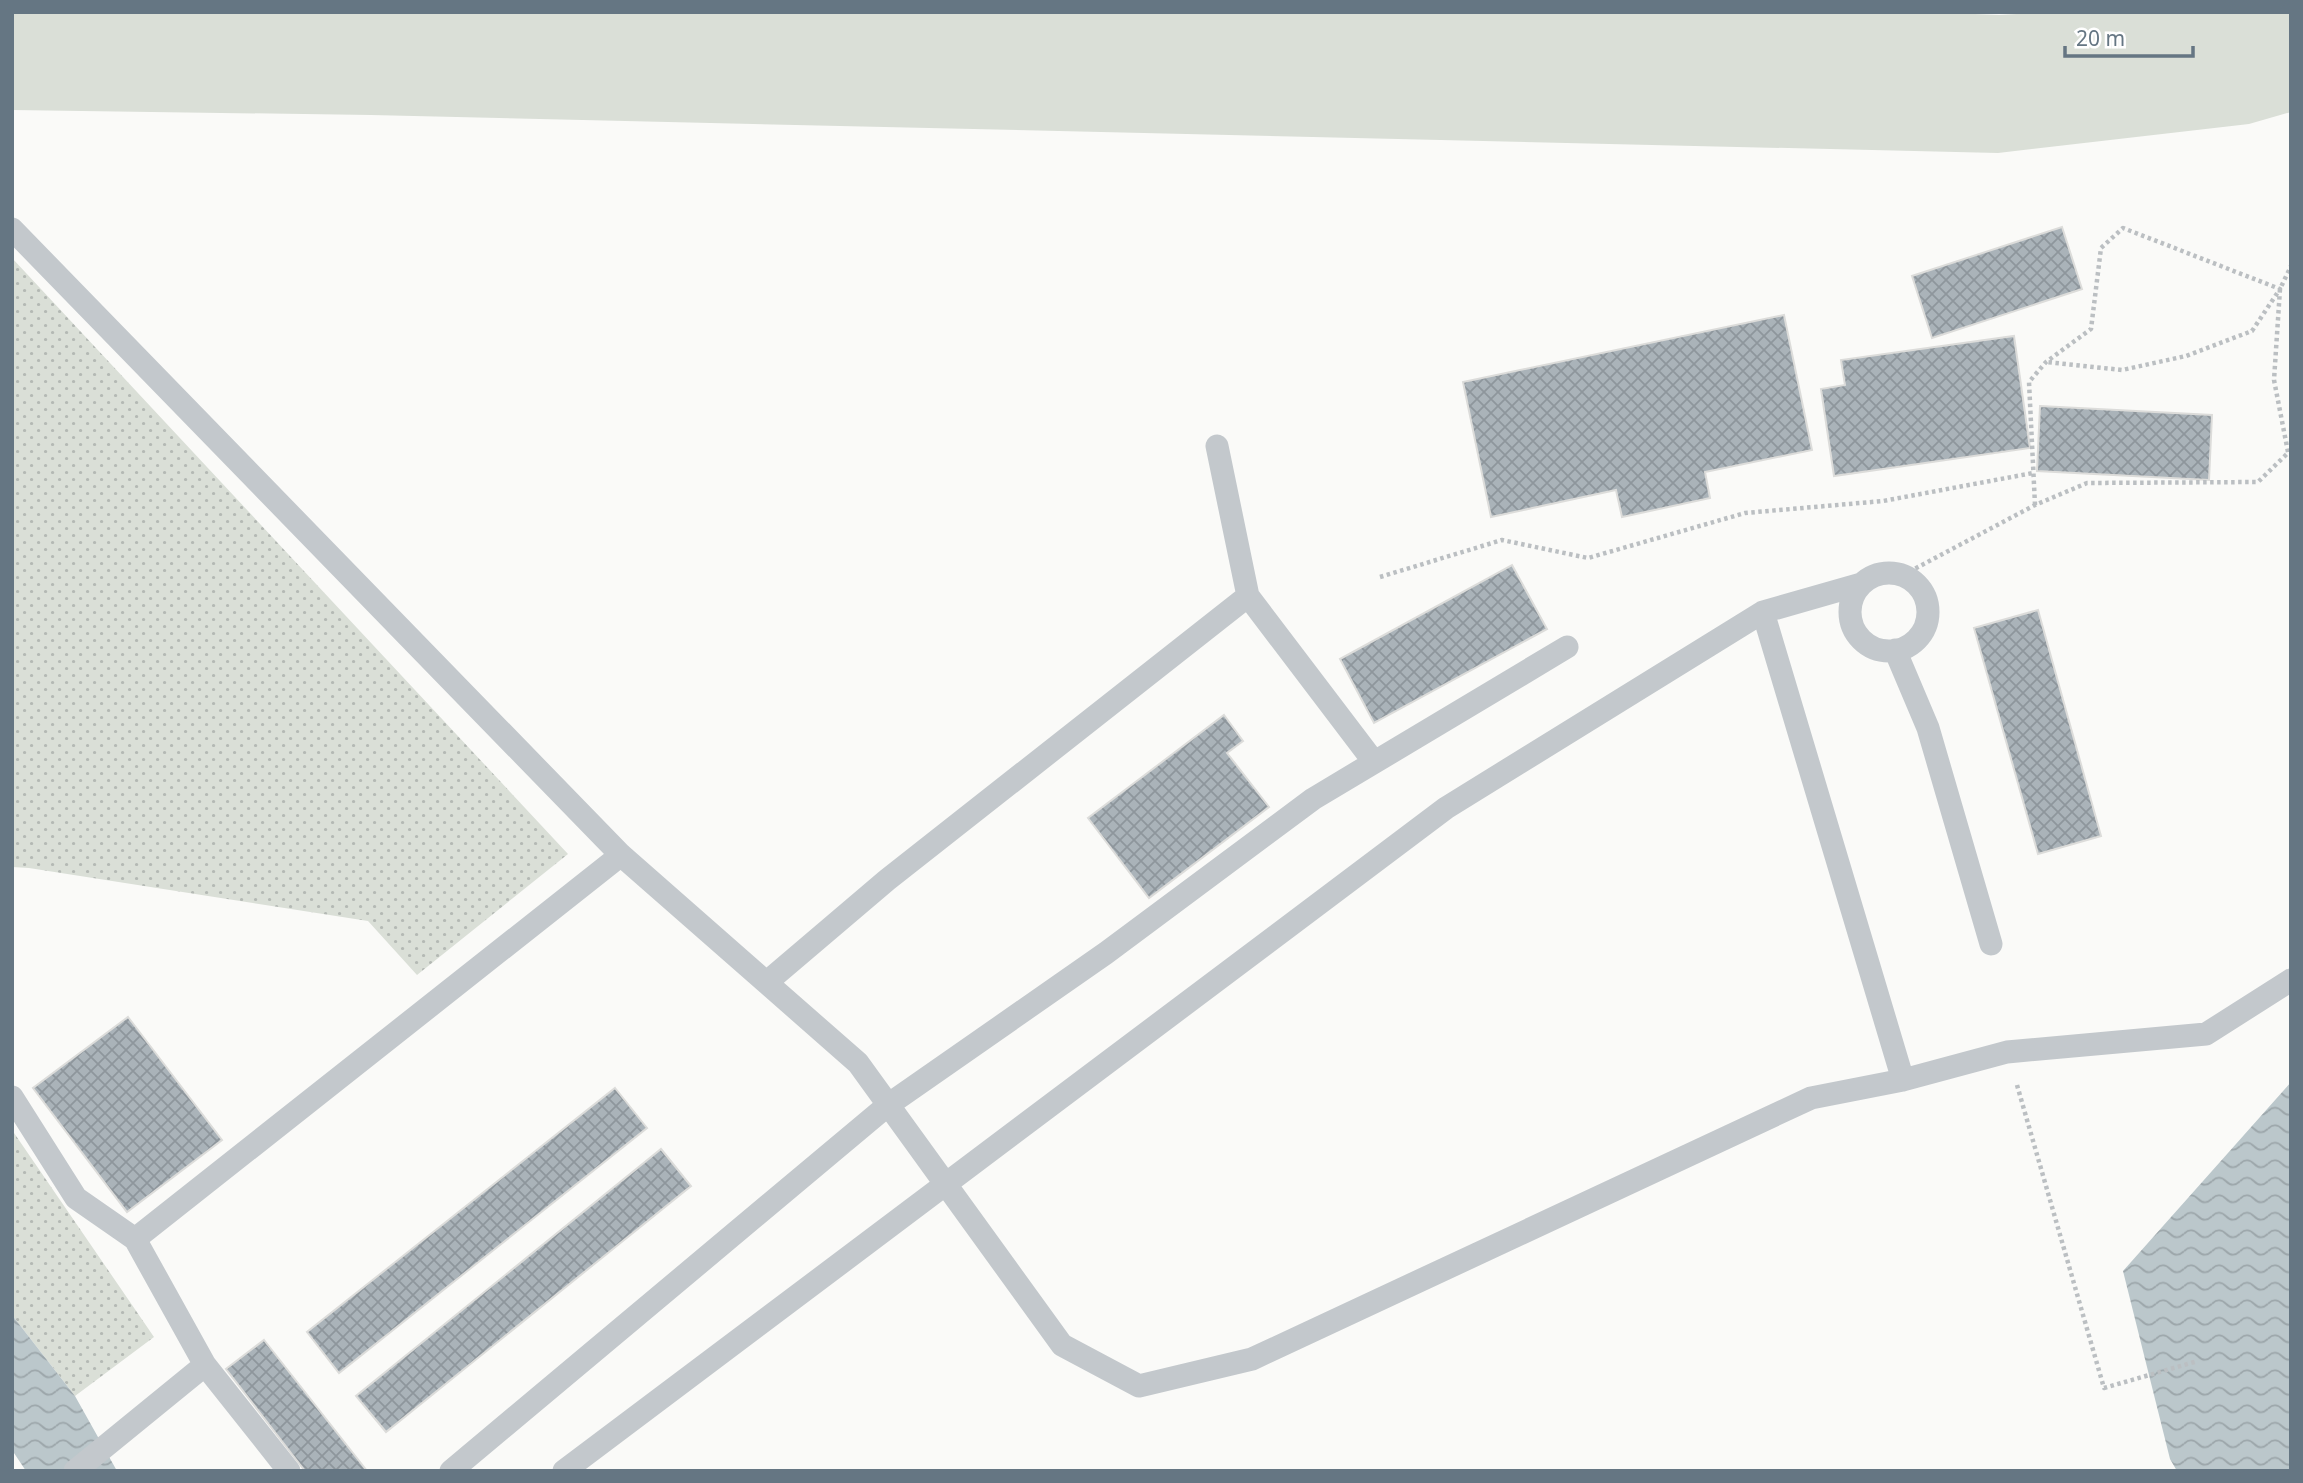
<svg xmlns="http://www.w3.org/2000/svg" width="2303" height="1483" font-family="'Noto Sans',sans-serif">
<style>
.grass{fill:url(#grass-dots)}
.garden{fill:#dadfd7}
.water{fill:url(#water-waves)}
.building{fill:url(#building-cross-hatch);stroke:#dcdcda;stroke-width:2}
.lines{fill:none;stroke-linecap:round;stroke-linejoin:round}
.path{stroke:#bbbfc2;stroke-width:4.5;stroke-dasharray:3.5 3.5;stroke-linecap:butt}
.service{stroke:#c3c8cc;stroke-width:23}
</style>
<defs>
<pattern id="grass-dots" width="8" height="8" patternUnits="userSpaceOnUse" patternTransform="scale(1.75)"><rect width="8" height="8" fill="#dadfd7"/><path d="M2 2h.1M6 6h.1" fill="none" stroke="#b4b9b4" stroke-width="1.8" stroke-linecap="round"/></pattern>
<pattern id="water-waves" width="16" height="10" patternUnits="userSpaceOnUse" patternTransform="scale(1.75)"><rect width="16" height="10" fill="#bbc7cb"/><path d="M0 5q4-4 8 0t8 0" fill="none" stroke="#9ca6aa"/></pattern>
<pattern id="building-cross-hatch" width="8" height="8" patternUnits="userSpaceOnUse" patternTransform="scale(1.75)"><rect width="8" height="8" fill="#aab3b9"/><path d="M0 0l8 8M0 8l8-8" fill="none" stroke="#8e969c"/></pattern>
</defs>
<rect width="100%" height="100%" fill="#fafaf8"/>
<path class="grass" d="M12,258L568,854L417,975L368,921L29,868L12,867Z
M12,1130L154,1337L75,1396L12,1315Z"/>
<path class="garden" d="M12,12H1927L1999,15L2051,12H2291V112L2249,124L1998,153L371,115L12,110Z"/>
<path class="water" d="M2291,1082V1471H2177L2170,1459L2123,1271Z
M12,1315L75,1396L117,1471H26L12,1450Z"/>
<path class="building" d="M2062,227L2082,289L1932,338L1912,276Z
M1784,315L1812,450L1705,472L1710,498L1622,517L1616,490L1491,517L1463,382Z
M2014,336L2030,448L1834,476L1821,389L1845,385L1841,360Z
M2040,406L2212,415L2209,480L2037,471Z
M1512,565L1547,629L1374,723L1340,659Z
M2038,610L2101,836L2038,854L1974,628Z
M1224,715L1243,741L1227,753L1269,807L1149,898L1088,818Z
M128,1017L222,1140L127,1212L33,1088Z
M615,1088L647,1128L339,1373L307,1332Z
M661,1149L691,1186L386,1432L356,1396Z
M264,1340L367,1471H305L226,1369Z"/>
<g class="lines">
<path class="path" d="M2288,452L2274,380L2280,289L2291,266
M2035,505L2029,382L2046,362L2091,329L2101,248L2123,228L2280,289L2252,331L2186,356L2122,370L2046,362
M1903,575L2035,505L2087,483L2258,482L2291,450
M1380,577L1502,540L1588,558L1745,513L1883,501L2033,473
M2017,1085L2104,1388L2198,1361"/>
<path class="service" d="M12,229L621,855L858,1063L1062,1345L1139,1386L1252,1359L1811,1098L1903,1080L2007,1052L2206,1034L2291,980
M1850 612a39 39 0 1 1 78 0a39 39 0 1 1-78 0Z
M1248,596L1374,762
M1763,612L1903,1080
M1895,650L1928,728L1991,944
M767,982L887,880L1248,596L1217,446
M12,1097L76,1198L135,1239L205,1365L289,1471
M135,1239L621,855
M75,1471L205,1365
M451,1471L888,1105L1106,953L1313,799L1567,647
M564,1471L1446,808L1763,612L1861,584"/>
</g>
<rect width="2303" height="1483" fill="none" stroke="#657683" stroke-width="28"/>
<path d="M2065 46v10h128v-10" fill="none" stroke="#657683" stroke-width="3.5"/>
<text x="2076" y="46" font-size="21" fill="#657683" stroke="#ffffff" stroke-width="5" paint-order="stroke">20 m</text>
</svg>
